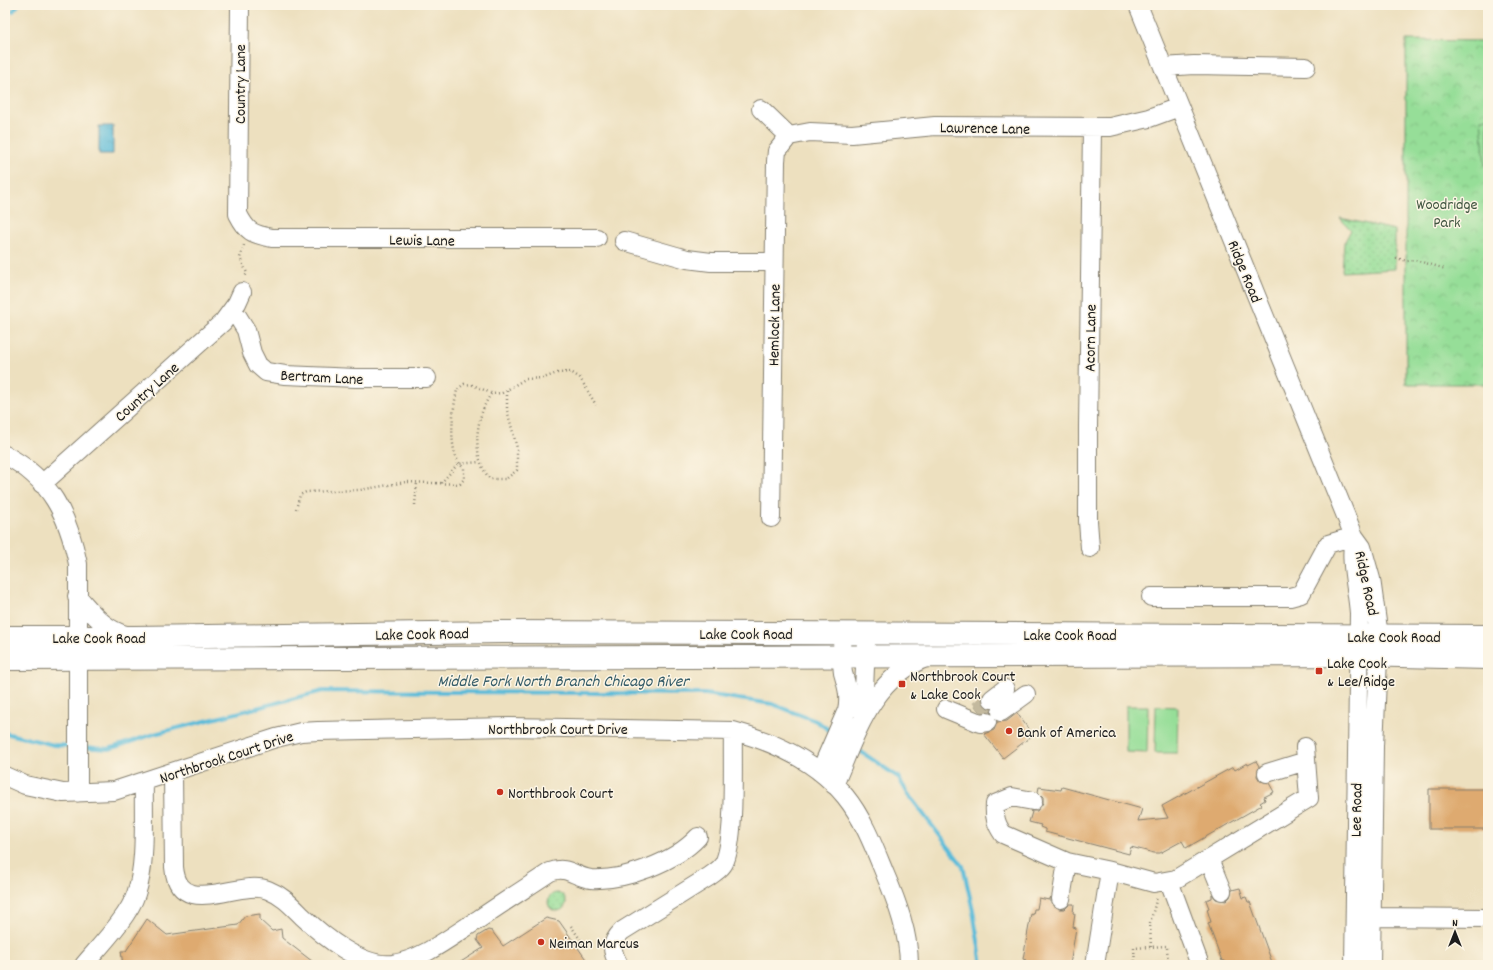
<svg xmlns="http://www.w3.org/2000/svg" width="1493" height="970" font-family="Dekko,sans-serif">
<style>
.grass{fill:url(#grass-dots);stroke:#597d5a}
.park{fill:url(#park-crowns);stroke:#597d5a}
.pitch{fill:#96de98;stroke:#597d5a}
.water{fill:url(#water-ripples);stroke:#3b6c7a}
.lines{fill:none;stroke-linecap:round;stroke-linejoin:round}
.stream{stroke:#5abbd9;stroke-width:4}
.building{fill:#deaa6f}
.minor-tunnel{stroke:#c3b99e;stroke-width:18;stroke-dasharray:18 9;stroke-linecap:butt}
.minor-casing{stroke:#847e6e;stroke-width:20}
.major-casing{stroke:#847e6e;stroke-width:24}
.path{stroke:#847e6e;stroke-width:2.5;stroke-dasharray:1 3;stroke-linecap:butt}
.minor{stroke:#fff;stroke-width:18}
.major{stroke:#fff;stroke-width:22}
.poi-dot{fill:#c8321e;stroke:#fcf5e5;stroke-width:1.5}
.labels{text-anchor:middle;stroke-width:3;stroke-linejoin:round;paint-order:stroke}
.street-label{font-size:16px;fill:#1c1c1c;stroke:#fcf5e5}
.park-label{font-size:16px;fill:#415641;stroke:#fcf5e5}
.poi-label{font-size:16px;fill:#1c1c1c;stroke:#fcf5e5;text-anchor:start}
.water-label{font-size:17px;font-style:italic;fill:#355c68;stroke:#fcf5e5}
</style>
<defs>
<pattern id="grass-dots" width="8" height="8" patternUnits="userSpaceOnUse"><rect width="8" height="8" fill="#96de98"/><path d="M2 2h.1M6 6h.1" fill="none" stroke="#81be82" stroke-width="1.8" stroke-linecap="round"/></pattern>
<pattern id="park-crowns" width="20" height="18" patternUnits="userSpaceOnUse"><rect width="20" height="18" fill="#96de98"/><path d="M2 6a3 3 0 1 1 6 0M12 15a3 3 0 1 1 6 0" fill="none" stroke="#81be82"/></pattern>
<pattern id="water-ripples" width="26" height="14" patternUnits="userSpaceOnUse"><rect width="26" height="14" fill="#5abbd9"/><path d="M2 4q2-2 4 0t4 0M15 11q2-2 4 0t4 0" fill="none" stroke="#4ea0ba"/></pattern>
</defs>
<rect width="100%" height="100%" fill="#fcf5e5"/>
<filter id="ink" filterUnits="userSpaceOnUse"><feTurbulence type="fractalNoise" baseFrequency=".025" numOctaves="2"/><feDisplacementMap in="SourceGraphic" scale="8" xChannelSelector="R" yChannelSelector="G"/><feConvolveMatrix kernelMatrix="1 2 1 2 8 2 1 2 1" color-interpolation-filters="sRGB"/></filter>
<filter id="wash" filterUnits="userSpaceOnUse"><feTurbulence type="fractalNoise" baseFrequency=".012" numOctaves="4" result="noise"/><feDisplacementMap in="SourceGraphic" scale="16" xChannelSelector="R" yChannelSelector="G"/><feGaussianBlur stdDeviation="0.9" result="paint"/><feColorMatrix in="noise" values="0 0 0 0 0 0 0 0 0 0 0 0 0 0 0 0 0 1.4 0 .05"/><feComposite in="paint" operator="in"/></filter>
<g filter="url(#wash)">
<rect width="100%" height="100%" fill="#ede0bf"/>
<path class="grass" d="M1340,218L1395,230V269L1342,272L1344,243L1351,230Z
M548 902a9 9 0 1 1 18 0a9 9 0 1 1-18 0Z"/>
<path class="park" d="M1406,40L1488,41V384H1406Z"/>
<path class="pitch" d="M1488,118V165H1485L1481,119Z
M1126,706H1148L1147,753L1126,752Z
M1156,706L1178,707L1177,753H1155Z"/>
<path class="water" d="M99,126H113V154H99Z"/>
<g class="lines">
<path class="stream" d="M13,11L18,5
M5,733L54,745L73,746
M82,747L109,749L154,734L323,691L705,694L772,704L816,721L832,732
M854,747L898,777L908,794L963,866L973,911L982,965"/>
</g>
<g id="blocks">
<path class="building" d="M982,701L984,706L991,709V712L979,711L975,706Z
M1017,713L1033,735L1003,758L984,734L994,730L997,722L1007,721Z
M1256,761L1259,766L1257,776L1260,781L1269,783L1274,792L1264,797L1265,800L1260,803L1262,805L1186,848L1182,841L1160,853H1154L1131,847L1129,854L1045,832V829L1040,827L1041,825L1029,822L1032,812L1030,811H1037L1043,803V797L1038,792L1039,787L1061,790L1062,787L1142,809L1138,821L1168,818L1162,806L1233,767L1235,770L1247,763L1248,765Z
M1429,789H1488V829H1429Z
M1240,888L1243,898L1246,897L1248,902H1250L1273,965H1226L1224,961H1222L1208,923L1211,922L1207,909L1209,908L1206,900L1212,898V894L1216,899L1226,901L1230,897L1232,890Z
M1051,897V903L1059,909H1065L1070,904H1074L1073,913L1075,914L1073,927L1076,928L1070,965H1025L1026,960L1023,959L1031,914L1033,915L1034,909H1037L1039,898L1049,900Z
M260,914V920L272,931L281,929L282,938L317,965H123L121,951H126L147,919L167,935L238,925L245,916Z
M546,918L559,921L590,965H456L483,948L477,940L478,936L488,930L492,931L503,946Z"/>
</g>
</g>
<g filter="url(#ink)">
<use href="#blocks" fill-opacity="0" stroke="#847e6e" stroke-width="1"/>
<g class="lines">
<path class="minor-tunnel" d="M978,710L992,699"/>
<g class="minor-casing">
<path id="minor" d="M240,5L238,214C247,232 252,234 272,238H597
M1138,5L1354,536L1362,547L1371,579L1379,636L1374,746L1371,965
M1163,67L1194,65L1306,67
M761,109L789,136
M624,241L687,259L711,262H774
M233,309L246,330L252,353L258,365L266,372L285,375L356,378H427
M5,455C51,479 68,515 78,564V793
M42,484L223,322L237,303L242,292
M771,518L776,161L777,151L789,136L810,132L852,134L935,126L1110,127L1149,118L1179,107
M1090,548L1088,521V427L1092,128
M77,596C92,612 103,629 126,635
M1151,597H1290L1301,594L1328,544L1354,536
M992,699L1005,689
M946,709L980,723L987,722
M1001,712L1026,694
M863,715L866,642
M173,772L174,867C179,921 239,878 268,890C283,896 291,905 302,916C323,936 362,968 393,964C424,959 453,935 479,919C502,903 526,888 550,872C568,865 574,877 591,879C624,881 675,862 698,837
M820,772L847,710C850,696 847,687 843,673C841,661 843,646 842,633
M1267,773L1306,761
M5,776L25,785L63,793L114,791L276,738L301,732L318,731L509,727L733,731C775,742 816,761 845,796C863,818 874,847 885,874C897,902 909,934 909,965
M834,785C856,735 871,678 928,657
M1033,801L1012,797L995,804C994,817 996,824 1003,834L1067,862L1110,871
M1209,859L1222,891
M1169,881L1200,965
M1061,899L1067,862
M1371,917L1488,918
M84,965C99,947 129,916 136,894C147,863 143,815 144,782
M619,965C611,951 610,943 622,931L710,876C715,872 721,869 724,863C736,838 732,762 733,731
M1095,965L1110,871L1154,883L1176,879L1309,798L1305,747
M1354,965L1359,613C1357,587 1349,561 1354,536"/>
</g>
<g class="major-casing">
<path id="major" d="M5,637H134L502,632L1488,636
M5,659L1357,655L1488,658"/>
</g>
<path class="path" d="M244,245L240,258L247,273L245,277
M1396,258L1407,261L1415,260L1446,269
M507,391V410L517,448V470L506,479H490C471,457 475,417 491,394L502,393L525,379L544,378L557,373L571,372L580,378L596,405
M441,483L458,464L480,462
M415,505L417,483
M296,509L300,495L306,492L360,490L406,482L460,484L464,479V468C446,455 453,409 457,390L464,384L473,385L493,394
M571,926L584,945
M1151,947L1150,923L1157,897
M1135,965L1134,948L1167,946L1168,965"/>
<use href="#minor" class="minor"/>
<use href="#major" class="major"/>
</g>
</g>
<g class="poi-dot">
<rect x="1315" y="667" width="8" height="8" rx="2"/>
<rect x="898" y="680" width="8" height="8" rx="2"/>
<circle cx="1009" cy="731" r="4"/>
<circle cx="500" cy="792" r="4"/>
<circle cx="541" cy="942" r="4"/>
</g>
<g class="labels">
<g class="street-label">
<text transform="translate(239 84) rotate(-90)" y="6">Country Lane</text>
<text transform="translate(985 127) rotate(1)" y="6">Lawrence Lane</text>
<text transform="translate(422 239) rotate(1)" y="6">Lewis Lane</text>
<text transform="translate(1246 271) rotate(68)" y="6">Ridge Road</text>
<text transform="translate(773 325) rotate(-89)" y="6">Hemlock Lane</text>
<text transform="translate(1089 338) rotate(-89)" y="6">Acorn Lane</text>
<text transform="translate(322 376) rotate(3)" y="6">Bertram Lane</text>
<text transform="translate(146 391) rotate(-42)" y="6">Country Lane</text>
<text transform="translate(1368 583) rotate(78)" y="6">Ridge Road</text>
<text transform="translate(422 633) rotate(-1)" y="6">Lake Cook Road</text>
<text x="746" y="639">Lake Cook Road</text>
<text x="1070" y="640">Lake Cook Road</text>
<text x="1394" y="642">Lake Cook Road</text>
<text x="99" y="643">Lake Cook Road</text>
<text x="558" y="734">Northbrook Court Drive</text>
<text transform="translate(226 756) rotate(-18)" y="6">Northbrook Court Drive</text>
<text transform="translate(1355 810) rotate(-89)" y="6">Lee Road</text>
</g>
<g class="park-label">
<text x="1447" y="209">Woodridge<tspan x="1447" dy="18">Park</tspan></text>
</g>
<g class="poi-label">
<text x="1327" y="668">Lake Cook<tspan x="1327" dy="18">&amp; Lee/Ridge</tspan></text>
<text x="910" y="681">Northbrook Court<tspan x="910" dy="18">&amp; Lake Cook</tspan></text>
<text x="1017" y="737">Bank of America</text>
<text x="508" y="798">Northbrook Court</text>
<text x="549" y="948">Neiman Marcus</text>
</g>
<g class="water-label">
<text x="563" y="686">Middle Fork North Branch Chicago River</text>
</g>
</g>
<rect width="1493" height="970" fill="none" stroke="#fcf5e5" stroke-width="20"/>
<g transform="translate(1455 932)" stroke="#fcf5e5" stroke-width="3" paint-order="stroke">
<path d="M0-3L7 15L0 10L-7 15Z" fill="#1c1c1c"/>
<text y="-6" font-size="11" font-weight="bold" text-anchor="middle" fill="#1c1c1c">N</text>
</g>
</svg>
